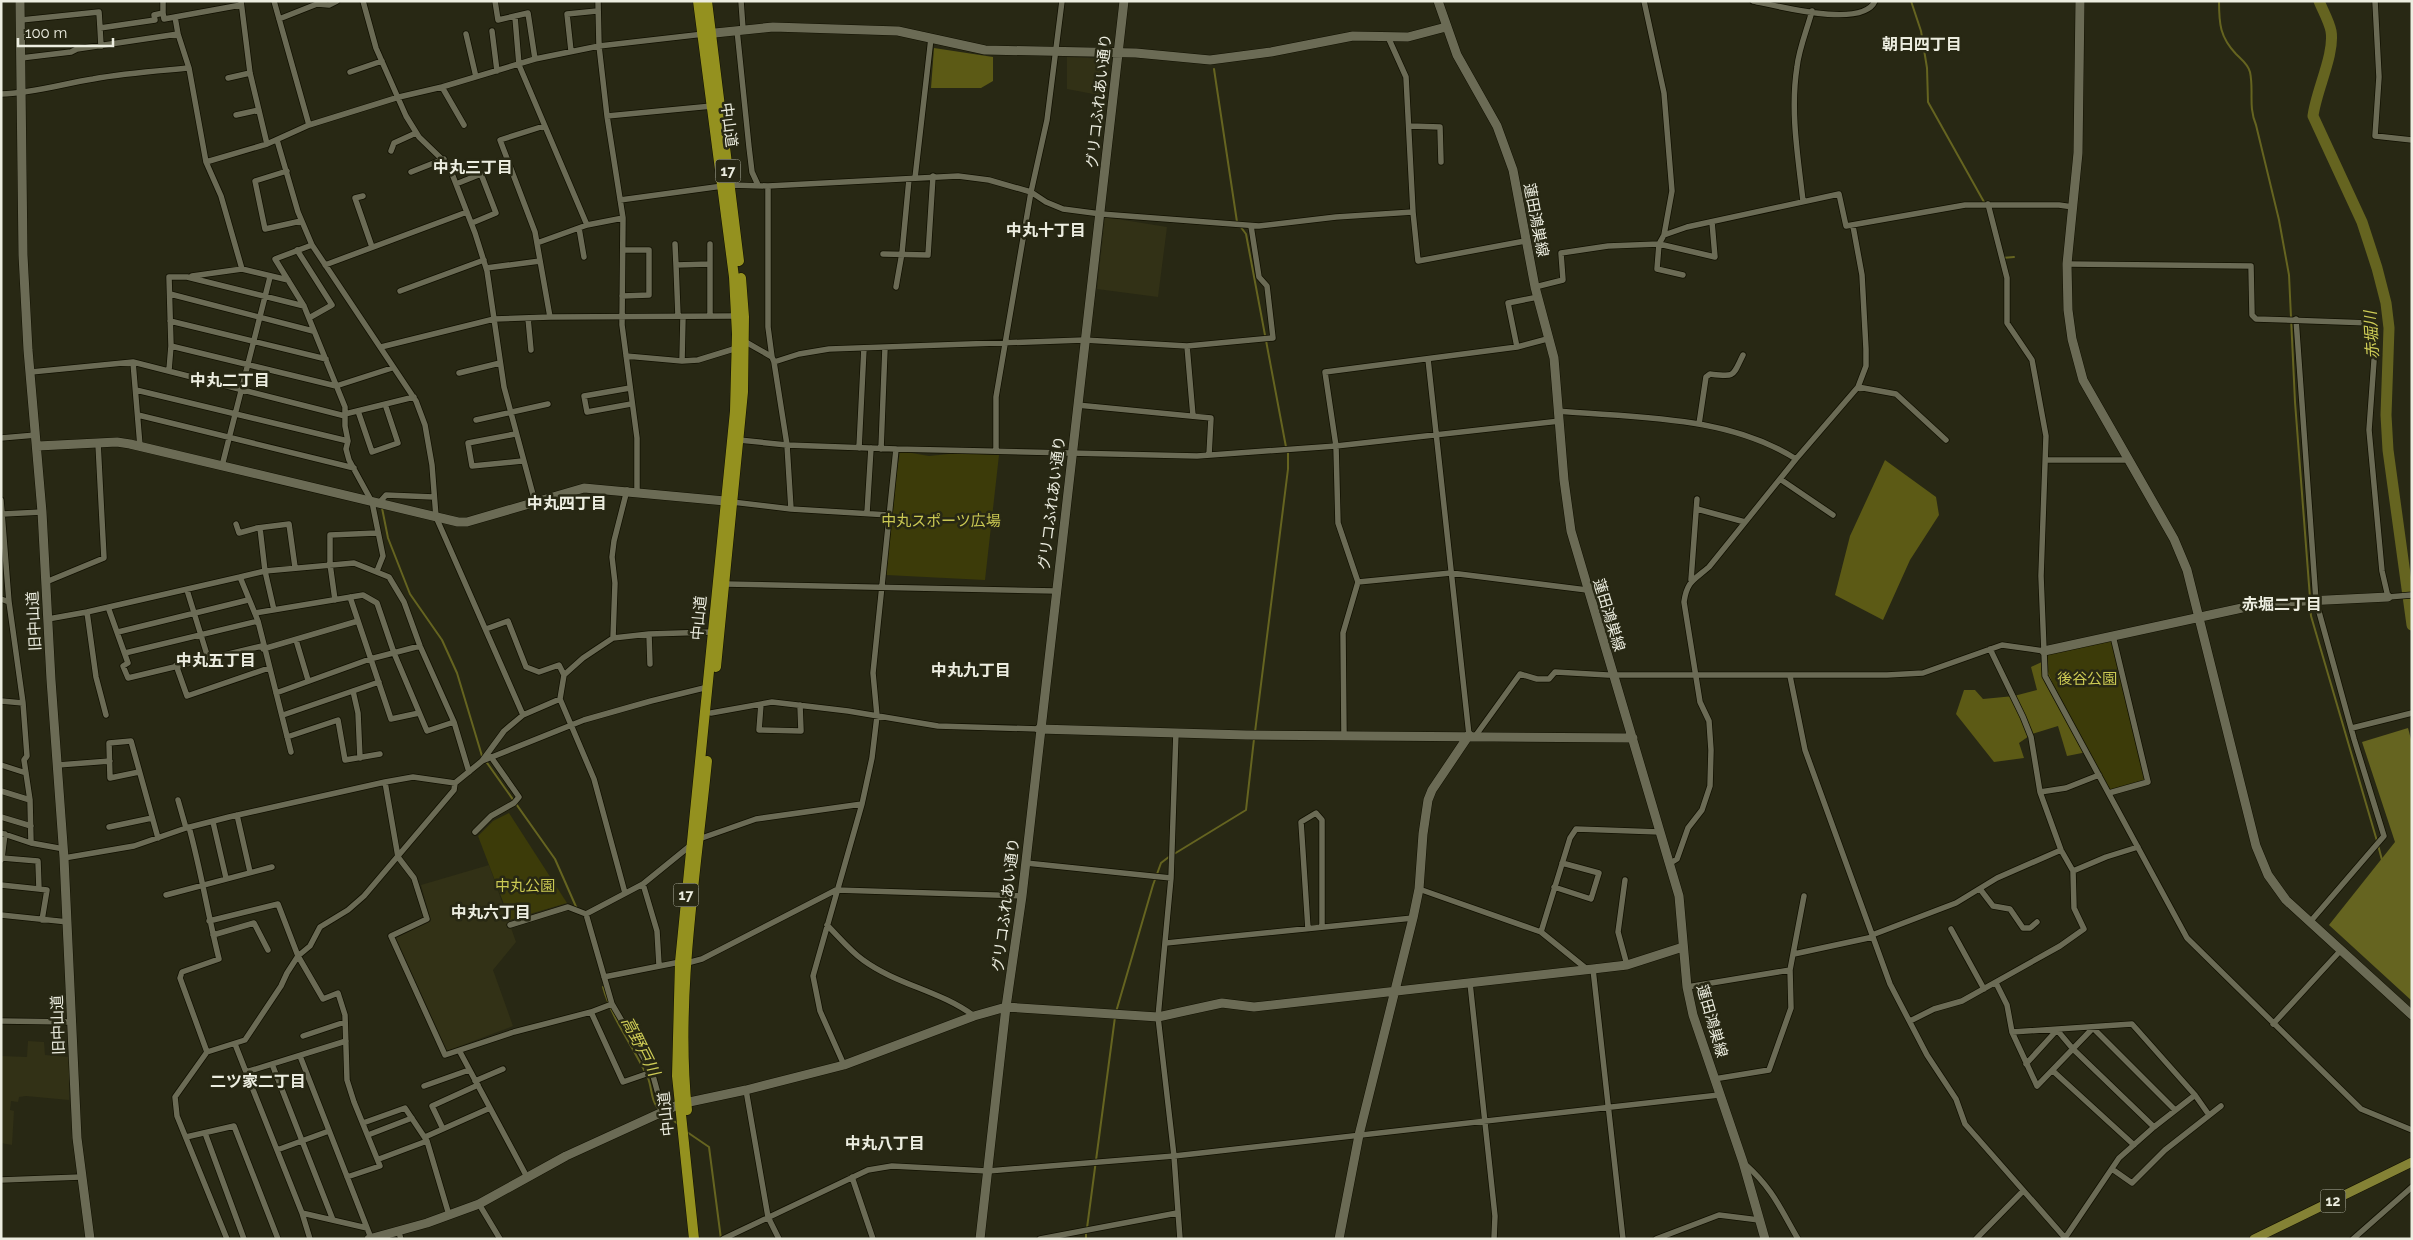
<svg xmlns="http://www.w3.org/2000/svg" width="2413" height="1240" font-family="Raleway,'Noto Sans JP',sans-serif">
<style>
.built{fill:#323116}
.green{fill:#3c3b09}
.forest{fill:#5c5a15}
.water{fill:#656420}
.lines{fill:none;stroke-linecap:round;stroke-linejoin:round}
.stream{stroke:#656420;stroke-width:2}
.river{stroke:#656420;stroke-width:11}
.street-casing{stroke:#111001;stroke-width:7}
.secondary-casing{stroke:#111001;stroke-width:10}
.primary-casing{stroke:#111001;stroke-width:10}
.highway-casing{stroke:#111001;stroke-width:11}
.street{stroke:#6b6b55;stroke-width:5.5}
.secondary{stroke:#6b6b55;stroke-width:9}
.primary{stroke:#848235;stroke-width:9}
.highway{stroke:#94911f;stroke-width:10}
.labels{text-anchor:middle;stroke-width:5;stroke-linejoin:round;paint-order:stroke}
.shield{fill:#282814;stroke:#b1b2a3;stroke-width:1}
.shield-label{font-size:14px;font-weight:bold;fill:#ecede0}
.street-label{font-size:15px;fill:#ecede0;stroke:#282814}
.park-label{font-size:15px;fill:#cbc953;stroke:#282814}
.neighbourhood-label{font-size:16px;font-weight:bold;fill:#ecede0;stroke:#282814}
.water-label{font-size:16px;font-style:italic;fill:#cfcd56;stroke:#282814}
</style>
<rect width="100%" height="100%" fill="#282814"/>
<path class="built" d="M1067,57L1110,59L1104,96L1067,89Z
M1105,217L1167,227L1158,297L1097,289Z
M489,865L516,942L493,970L513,1026L447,1051L396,938L431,921L421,885Z
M28,1041L44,1042L45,1055L69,1057V1100L26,1096L19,1097L18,1102L11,1101L10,1110L14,1111L12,1145L1,1143V1056L27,1057Z"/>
<path class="green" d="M900,451L929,456L958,453L999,455L985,580L886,575L890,518Z
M2113,636L2148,782L2109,793L2045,676L2044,651Z
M509,813L567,903L510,920L478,836L493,821Z"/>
<path class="forest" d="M934,48L993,57V81L981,88H931Z
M1885,460L1936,497L1939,515L1910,560L1883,620L1835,595L1850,536Z
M2044,661L2062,707L2087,752L2067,756L2058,726L2032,734L2019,743L2024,758L1994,762L1956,714L1964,690H1975L1983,699L2014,696L2037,690L2031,667Z"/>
<path class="water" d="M2408,728L2412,743V1001L2329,925L2395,842L2362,742Z"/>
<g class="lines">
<path class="stream" d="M1911,1L1921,31L1927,68L1928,102L1984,202
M2219,1C2219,24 2220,37 2236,54C2241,59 2248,64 2250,72C2254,91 2248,106 2256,125L2279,220L2289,275L2295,402L2310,598
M1214,69L1237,222
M1240,226L1246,234L1286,447
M2002,258L2014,257
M382,508L388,538L410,594L442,640L457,673L482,756
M2310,605L2311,616L2377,841
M1255,732L1288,469V451
M485,760L555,859L577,909
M2378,845L2382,860
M1174,854L1246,810L1254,739
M603,987C612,1020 634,1047 648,1078C652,1088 651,1103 660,1110
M1116,1012L1153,885L1161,863L1170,856
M666,1115L678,1124
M687,1132L709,1147L721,1239
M1087,1228L1115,1017
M1086,1239V1232"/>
<path class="river" d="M2319,1C2323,11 2329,21 2331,31C2335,54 2316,91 2313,116L2362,222L2377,268L2386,303L2389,328L2386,415L2388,450L2412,625"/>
<g class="street-casing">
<path id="street" d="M163,1V13
M241,1L250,73L267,144
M274,1L309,125
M363,1L376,48L406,116L419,137L449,166L475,233L487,271L504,387L535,502
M495,1L498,20L528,13L535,59
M598,1L599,46L607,116L623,218L622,325L637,438V491
M741,1L743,29
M1753,1C1778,6 1863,29 1875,1
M2375,1L2379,77L2375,136L2412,140
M515,17L519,65L587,225L623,218
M279,19L317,4L329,5L337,1
M21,20L99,12L100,28L155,20L154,15L163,13L164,19L241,5
M100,28L101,46
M737,30L749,147L752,172L758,185
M492,31L497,71
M178,34L189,68
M466,34L476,77
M1388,37L1406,77L1413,212
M571,51L567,14L597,11
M21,58L71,52L77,49L178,34L175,17
M350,72L382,61
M228,78L250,73
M442,87L464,125
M1,94C33,93 62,84 93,79C125,73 157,71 189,68L206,162L221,196L242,269
M236,115L259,110
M607,116L712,106
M544,126L500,140L535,232L550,317L736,316
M1410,126L1440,127L1441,162
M277,140L298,212L312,245L416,401L425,425L432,465L436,517L523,715
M391,151L394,143L416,133
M206,162L267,144L309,125L399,97L442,87L535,59L599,46L704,34
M287,171L255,181L265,229L301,221
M411,172L444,159
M915,178L931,38
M456,184L481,174L496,213L472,223
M768,186L958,176L989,180L1031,192L1046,202L1063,209L1101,214L1259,226L1336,217L1413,212L1418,261L1525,241
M363,196L355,198L372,247
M620,200L730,185L768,186V327L772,357
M1803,201C1798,157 1790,111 1797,67C1799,48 1807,30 1812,11
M1988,204L2007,278V323L2032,360L2046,436L2041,576L2045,676L2187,938L2361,1109L2412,1130
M579,228L584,257
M1664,235L1687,227L1839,194L1846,226L1965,205H2059L2073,207
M537,243L587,225
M675,244L676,265
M710,244V264
M312,245L275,259L304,306L345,407V426L348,441L346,449L349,460L372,502L383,556L377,571
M297,250L332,305L309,318
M883,254L928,255L933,176
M2067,264L2251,266L2252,315L2256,319L2370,323L2374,327L2375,347L2369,430L2382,571L2388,597L2412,595
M325,265L467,212
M486,268L540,261
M1683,275L1657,269L1659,244L1715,257L1712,222
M192,276L242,269L288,280
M896,287L902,253L909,179
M1535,287L1563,280L1561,253L1608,246L1659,244L1664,235L1672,191L1664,93L1644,1
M400,291L484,260
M170,294L313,331
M622,296L649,295V250H623
M678,316L676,265L710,264V316
M528,318L531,350
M2296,319L2316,601L2354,739L2384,836L2310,922
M170,321L326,359
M744,341L772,357L774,362L799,354L829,349L1084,340L1187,346L1273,338L1267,286L1259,277L1251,226
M171,346L336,386L392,368
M1187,346L1193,416
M381,347L494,319L550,317
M1517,347L1508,303L1538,297
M626,356L682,361L698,360L737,348
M1428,359L1469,735
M682,361L683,317
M133,362L140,446
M774,362L787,445L791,509
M169,370L171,346L169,277H187L304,306
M31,372L133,362L345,416
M459,373L500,363
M1858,387L1896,394L1946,440
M630,388L584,396L587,412L631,404
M136,390L348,441
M1077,405L1211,418L1209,455
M358,411L372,452L398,443L385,404
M1558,411C1637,418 1727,415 1796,459
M345,414L414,397
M138,415L354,468
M476,420L548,404
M1699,424L1706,377L1710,374C1736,377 1732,377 1743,355
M515,434L468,443L472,466L522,461
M1,438L36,435
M739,440L787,445L896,449L1197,456L1336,446L1560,421
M859,448L864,348
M881,449L885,348
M996,450V397L1031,192L1047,120L1062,1
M2046,460H2128
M222,466L270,277
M1780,479L1833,515
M1,500L9,602L23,703L27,756L24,760L30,800L31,843L64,849
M732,502L791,509L889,515
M379,503L386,495L434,497
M1697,509L1745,522
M867,513L871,448
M3,514L42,512
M236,524L239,533L257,528L289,524L295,567
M260,528L265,571L274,610
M240,577L265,571L354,563L389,577L404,602L420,646L454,722L469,772
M1691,580L1697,499
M46,582L104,558L98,443
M1358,582L1451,573L1587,590
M725,584L1056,591
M187,590L208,658
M350,597L391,719L419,713
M1,599L9,602
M335,600L330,564V535L377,533
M108,607L128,663L123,666L128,678L262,646
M87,612L96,677L106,715
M255,613L363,595L377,603L394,653L427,731L454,722
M48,619L87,612L240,577L258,621L291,752
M486,629L508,621L526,667L539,672L559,665L564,675
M118,632L248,600
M649,634L650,664
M613,638L615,583L612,557L614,541L627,490
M296,640L308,680
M263,649L358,621
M1990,649L2023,717L2031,737L2040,792L2066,788L2099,775
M125,653L258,621
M176,665L187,696L269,668
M1790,676L1805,750L1890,984L1927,1055L1956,1099L1965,1124L2066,1239
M353,691L358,713L360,758
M276,693L370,659L420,646
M1,701L23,703
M761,704L759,730L801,731L800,705
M711,713L772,702L848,711L938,726L1039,729
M283,715L379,682
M2352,728L2412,713
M1176,732L1171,878L1158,1017L1174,1156L1180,1239
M1344,735L1343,633L1358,582L1338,523L1336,446L1325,372L1517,347L1547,339
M1476,735L1520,674L1537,679H1549L1555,672L1608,675H1887L1923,673L2002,645L2044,651
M287,737L338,720L345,760L380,754
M482,761L584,720L651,701L708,687
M1,765L26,773
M58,765L110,761
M139,772L110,778L109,743L131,741L158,838
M385,782L398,857L414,878L427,919L391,936L445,1055L514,1032L591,1012L612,1004
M1,791L30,800
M2040,792L2061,850L2073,871L2106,857L2138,847
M2109,793L2148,782L2113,636
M178,800L186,828
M237,815L250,872
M1,817L31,826
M213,822L226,878
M109,827L152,818
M189,827C201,871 208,915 219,959L182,972L180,978L207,1052
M475,832L491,816L514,803L519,797L491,757
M1,833L31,843
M699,839L756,819L862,804
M2,858L5,834
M64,858L134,846L186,828L229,817L385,782L413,777L455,783L482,761L504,731L523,715L560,699
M1,860L2,858L38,861L39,889L1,885
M1026,863L1171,878
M1669,864L1677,859L1688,828L1702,810L1710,786L1711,750L1709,721L1700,702L1684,602C1687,581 1694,580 1709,567L1796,459L1858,387L1866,366V349L1862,275L1853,226
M1625,880L1618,932L1627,965
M643,884L657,931L659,965
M1554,887L1591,899L1599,873L1562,863
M39,889L47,890L42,920
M1419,889L1541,932L1588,970
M1980,889L1993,906L2010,909L2023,928H2030L2037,922
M625,893L594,779L560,699L564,675L583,658L613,638L649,634L712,632
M166,895L272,867
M586,914L612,1004L652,1072L663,1112
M1,915L68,922
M209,921L278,904L298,956L323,999L338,993L345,1015L347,1080L354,1102L380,1166L347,1177
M510,925L568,907L586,914L643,884L691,845
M827,925C839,937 850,951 863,960C897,985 941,991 974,1016
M1308,929L1301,822L1316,813L1322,820V927
M1951,929L1984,989
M1541,932L1570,838L1576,829L1660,832
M213,935L254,923L268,950
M1872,935L1956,903L1997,878L2061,850
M1166,943L1413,918
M1794,954L1873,937
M687,963L702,959L836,890L1022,896
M1593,969L1623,1239
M604,977L680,962
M1470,983L1495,1216L1494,1239
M1996,983L2007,1005L2012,1032
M1687,987L1790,970
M591,1012L623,1082L652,1072
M1,1021L73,1022
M1910,1021L1934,1009L1962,1001L2060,946L2084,929L2074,908L2073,871
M2273,1024L2341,950
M2093,1028L2037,1086L2012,1032L2132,1024L2195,1095L2209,1115
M2093,1028L2175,1110
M303,1036L345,1022
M346,1041L246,1072L302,1213L367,1228
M235,1044L246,1072
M460,1052L527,1177
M300,1056L371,1238
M272,1064L333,1220
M2026,1064L2057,1030L2073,1049L2154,1127
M844,1065L820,1011L813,976L862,804L872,758L877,716L873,673L896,449
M2053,1071L2134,1145
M1714,1079L1769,1070L1791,1008L1790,970L1804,896
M475,1081L503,1069
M424,1086L469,1070
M746,1090L768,1217L779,1239
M363,1123L405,1108L427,1141L449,1215
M443,1129L432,1106L478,1085
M205,1133L244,1239
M368,1135L412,1118
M186,1137L234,1126L278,1239
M425,1137L490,1108
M277,1150L329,1131
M379,1159L427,1141
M1745,1164C1773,1189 1780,1208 1798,1239
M2112,1169L2132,1183L2165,1150L2221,1106
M852,1177L873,1239
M1,1180L81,1177
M479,1204L500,1239
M302,1213L310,1239
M398,1230L401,1239
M2065,1238L2119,1158L2154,1127L2195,1095
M227,1239L177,1116L175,1097L207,1052L245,1040L281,986L287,973L298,956L310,946L320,927L348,910L364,896L454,790L455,783
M723,1239L868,1170L892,1166L988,1171L1174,1156L1719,1095
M1040,1239L1177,1213
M1656,1239L1719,1215L1759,1220
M1976,1239L2023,1191
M2353,1239L2412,1187"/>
</g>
<g class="secondary-casing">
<path id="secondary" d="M20,1L23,255L28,350L42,512L51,680L64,858L77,1138L90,1239
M1438,1L1457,55L1497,126L1513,170L1535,287L1554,358L1564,480L1571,531L1679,896L1687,987L1693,1015L1743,1162L1765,1239
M2080,1L2078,153L2067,264L2068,310L2072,339L2083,380L2174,539L2187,570L2256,846L2268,875L2286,900L2412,1015
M705,34L773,27L898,31L985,50L1136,53L1210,60L1271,52L1353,36L1408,37L1446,27
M38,446L117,442L130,444L458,522H467L584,488L725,501
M2044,651L2265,603L2388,597
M1039,729L1246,735L1633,738
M369,1239L427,1223L479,1204L566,1156L680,1104L746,1090L844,1065L974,1016L1006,1007L1158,1017L1222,1003L1254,1007L1593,969L1627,965L1683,947
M980,1239L1006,1007L1022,896L1124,1
M1339,1239L1359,1135L1413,918L1419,889L1423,834L1428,800L1432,790L1469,735"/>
</g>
<g class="primary-casing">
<path id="primary" d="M2254,1239L2412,1162"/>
</g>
<g class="highway-casing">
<path id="highway" d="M707,1L739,261
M716,667L743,392L744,317L741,278
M687,1110C675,998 696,873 707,761
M694,1239L677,1076L680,962L735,411L737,334L734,277L698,1"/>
</g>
<use href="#street" class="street"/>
<use href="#secondary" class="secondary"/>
<use href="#primary" class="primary"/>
<use href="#highway" class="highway"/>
</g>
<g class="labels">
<g class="shield">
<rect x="715.5" y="159.5" width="25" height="23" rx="4"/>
<rect x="673.5" y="883.5" width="25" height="23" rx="4"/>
<rect x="2320.5" y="1189.5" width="25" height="23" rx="4"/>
</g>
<g class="shield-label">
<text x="728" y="176">17</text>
<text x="686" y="900">17</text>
<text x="2333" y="1206">12</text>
</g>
<g class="street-label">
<text transform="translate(1099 101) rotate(-84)" y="5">グリコふれあい通り</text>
<text transform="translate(729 125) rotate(83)" y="5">中山道</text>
<text transform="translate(1536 220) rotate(79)" y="5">蓮田鴻巣線</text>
<text transform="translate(1052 503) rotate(-83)" y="5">グリコふれあい通り</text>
<text transform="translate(1609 615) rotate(73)" y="5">蓮田鴻巣線</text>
<text transform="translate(699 618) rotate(-85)" y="5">中山道</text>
<text transform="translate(34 621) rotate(-93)" y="5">旧中山道</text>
<text transform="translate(1006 905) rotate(-83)" y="5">グリコふれあい通り</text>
<text transform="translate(1712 1021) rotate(74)" y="5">蓮田鴻巣線</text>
<text transform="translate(58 1025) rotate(-92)" y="5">旧中山道</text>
<text transform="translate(666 1114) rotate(-96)" y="5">中山道</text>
</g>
<g class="park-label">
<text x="941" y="526">中丸スポーツ広場</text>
<text x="2087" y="684">後谷公園</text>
<text x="525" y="891">中丸公園</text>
</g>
<g class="neighbourhood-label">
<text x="1922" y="50">朝日四丁目</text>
<text x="473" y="173">中丸三丁目</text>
<text x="1046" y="236">中丸十丁目</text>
<text x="230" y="386">中丸二丁目</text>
<text x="567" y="509">中丸四丁目</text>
<text x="2282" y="610">赤堀二丁目</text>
<text x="216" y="666">中丸五丁目</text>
<text x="971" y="676">中丸九丁目</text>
<text x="491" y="918">中丸六丁目</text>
<text x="258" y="1087">二ツ家二丁目</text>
<text x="885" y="1149">中丸八丁目</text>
</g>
<g class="water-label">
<text transform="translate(2371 335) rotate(-93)" y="6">赤堀川</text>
<text transform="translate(641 1046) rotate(63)" y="6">高野戸川</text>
</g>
</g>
<rect width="2413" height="1240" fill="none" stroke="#ecede0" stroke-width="5"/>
<path d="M18 38v8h95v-8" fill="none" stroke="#ecede0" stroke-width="2.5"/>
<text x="25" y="38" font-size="15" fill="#ecede0" stroke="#282814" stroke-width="4" paint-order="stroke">100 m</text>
</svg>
